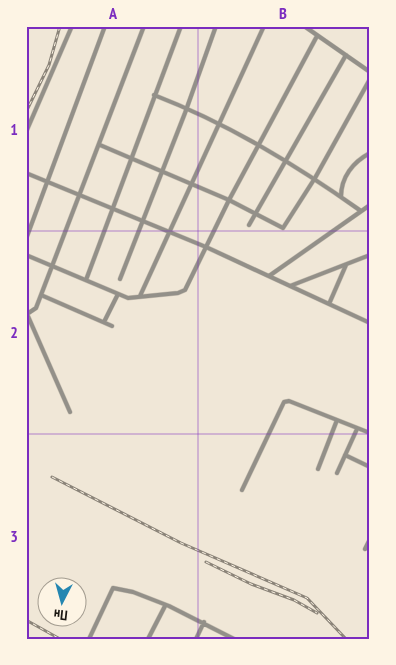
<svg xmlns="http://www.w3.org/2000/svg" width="396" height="665" font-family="'PT Sans Narrow',sans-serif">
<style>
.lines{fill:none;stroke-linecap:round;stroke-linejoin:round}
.minor-casing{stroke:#cac2b4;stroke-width:5}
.minor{stroke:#939089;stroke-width:4}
.rail-casing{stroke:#8b8479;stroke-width:3}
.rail{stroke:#fdf4e4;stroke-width:1;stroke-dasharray:4;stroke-linecap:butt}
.grid{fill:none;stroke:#7b2cbf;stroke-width:1;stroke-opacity:0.55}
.neatline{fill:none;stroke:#7b2cbf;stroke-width:2}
.grid-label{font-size:16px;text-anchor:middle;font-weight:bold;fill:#7b2cbf}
</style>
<rect width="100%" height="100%" fill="#f0e7d7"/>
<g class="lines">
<g class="minor-casing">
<path id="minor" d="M304,26L370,72
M154,95C229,124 296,165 361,211
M26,132L72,26
M100,145L229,200L283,228L315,178L370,79
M26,173L206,247L370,323
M341,197C341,177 353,162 370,153
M249,225L346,55
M26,239L105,26
M26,255L128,298L178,293L185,290L229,200L317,36
M269,276L370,205
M120,279L185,113L216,26
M86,280L181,26
M290,286L370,255
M41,295L112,326
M140,296L264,26
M329,304L346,265
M27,314L36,308L144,26
M27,314L70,412
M104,322L118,294
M345,455L370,467
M318,469L337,420
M337,473L357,429
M242,490L284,402L289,401L370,433
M365,549L370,539
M89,639L113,588L133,592L169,606L234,639
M148,639L165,606
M196,639L204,622"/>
</g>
<use href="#minor" class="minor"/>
<g class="rail-casing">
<path id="rail" d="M26,112L49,65L60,26
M52,477L181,543L307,598L346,639
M206,562L251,584L294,600L317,613
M26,620L60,639"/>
</g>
<use href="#rail" class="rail"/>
</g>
<path class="grid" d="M198,26V639M26,231H370M26,434H370"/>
<rect width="396" height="665" fill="none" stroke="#fdf4e4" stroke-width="55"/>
<g transform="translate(62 602) rotate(186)"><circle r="24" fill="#fdf4e4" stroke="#a39c90"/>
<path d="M0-4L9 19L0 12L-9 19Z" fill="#2486b1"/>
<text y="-8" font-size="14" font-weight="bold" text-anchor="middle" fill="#1b1712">Пн</text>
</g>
<rect x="28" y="28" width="340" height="610" class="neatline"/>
<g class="grid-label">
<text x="113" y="19">A</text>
<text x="283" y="19">B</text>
<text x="14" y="135">1</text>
<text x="14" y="338">2</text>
<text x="14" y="542">3</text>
</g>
</svg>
